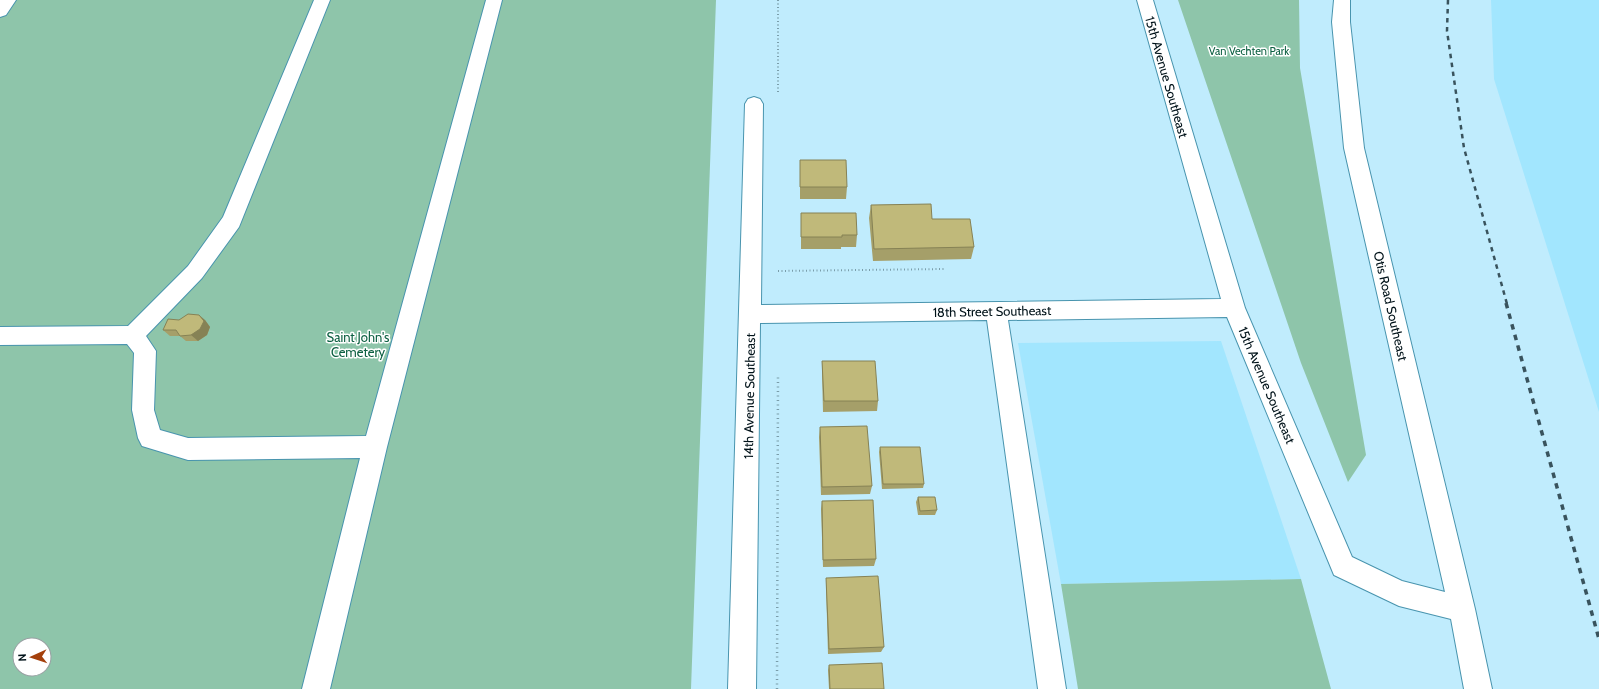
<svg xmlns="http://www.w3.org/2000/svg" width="1599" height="689" font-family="Cabin,sans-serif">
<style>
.built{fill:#a2e6fe}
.green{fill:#8ec5aa;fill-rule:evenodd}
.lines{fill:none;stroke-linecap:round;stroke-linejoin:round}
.minor-casing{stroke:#4894ae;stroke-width:2}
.path-far1{stroke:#7a9daa;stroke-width:2;stroke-dasharray:1 2.5;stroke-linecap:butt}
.path{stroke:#7a9daa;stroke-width:2.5;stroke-dasharray:1 3.5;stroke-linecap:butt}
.minor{fill:#fff;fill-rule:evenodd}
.rail-far1{stroke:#39535d;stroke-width:2.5;stroke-dasharray:4.5 4.5;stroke-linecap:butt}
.rail{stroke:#39535d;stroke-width:3.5;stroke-dasharray:5.5 5.5;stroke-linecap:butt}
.wall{fill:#a59f69}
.shaded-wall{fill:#868255}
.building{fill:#c0b97a;stroke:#868255}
.labels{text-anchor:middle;stroke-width:3;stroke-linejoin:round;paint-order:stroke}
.far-park-label{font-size:11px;fill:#0d6042;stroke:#fff}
.street-label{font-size:13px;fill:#001219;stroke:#fff}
.park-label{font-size:13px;fill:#0d6042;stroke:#fff}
</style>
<rect width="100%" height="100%" fill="#c0ecfd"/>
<path class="built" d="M1491,0H1599V412L1494,79Z
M1221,341L1301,579L1061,584L1018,343Z"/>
<path class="green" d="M0,0H716L691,689H0ZM20,645H44V669H20Z
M1178,0H1299L1300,68L1366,455L1348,482L1301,363Z
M1301,579L1331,689H1078L1061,584Z"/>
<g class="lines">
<g class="minor-casing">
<path id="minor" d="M0,0H16L6,15L0,17Z
M314,0H330L239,227L202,278L146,336L156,351L154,410L160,430L188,438L366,436L486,0H502L387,447L330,689H302L360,458L188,460L142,446L138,438L132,410L134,353L127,344L0,345V327L128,326L188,266L223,217Z
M1137,0H1153L1245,308L1352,557L1402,581L1445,592L1344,148L1332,22L1334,0H1350V22L1364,148L1475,609L1492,689H1464L1451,619L1399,606L1334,575L1227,317L1008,320L1066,689H1038L987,320L760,323L756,689H728L745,104L748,99L754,97L760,99L763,104L761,305L1221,299Z"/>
</g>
<path class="path-far1" d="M778,0V94
M778,271L945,269"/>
<path class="path" d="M777,689L778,374"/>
<use href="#minor" class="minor"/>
<path class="rail-far1" d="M1448,0L1447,31L1464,148L1507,304"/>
<path class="rail" d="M1506,303L1599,639"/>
</g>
<path class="wall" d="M800,160L847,187L846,199H800Z
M871,205L932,219L974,247L971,259L873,261L869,218Z
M801,213L857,235L856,247H841V249H801Z
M179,320H205L210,327L207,335L198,341H186L180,336H170L163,330Z
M822,361L878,401L877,411L823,412L822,372Z
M820,427L872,486L870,494L821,495L819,437Z
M880,447L924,484L923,488L882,489L879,452Z
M918,497L937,510L935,515H918L916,502Z
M822,501L876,559L874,566L823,567L821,509Z
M826,578L884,647L881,652L828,654L826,585Z
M829,665L884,689H829L828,670Z"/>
<path class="shaded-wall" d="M199,315L205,320L210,327L207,335L198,341L191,335Z"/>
<path class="building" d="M800,160H846L847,187H800Z
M931,204L932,219H970L974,247L874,249L871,205Z
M801,213H856L857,235H842V237H801Z
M188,314L199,315L204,321L200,329L191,335L180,336L176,330H163L168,319L179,320Z
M822,361H875L878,401H824Z
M867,426L872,486L822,487L820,427Z
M880,447H920L924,484H883Z
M918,497H935L937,510L920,511Z
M873,500L876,559L823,560L822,501Z
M878,576L884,647L829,649L826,578Z
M882,663L884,689H830L829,665Z"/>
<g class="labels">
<g class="far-park-label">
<text x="1249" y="55">Van Vechten Park</text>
</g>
<g class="street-label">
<text transform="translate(1167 77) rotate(74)" y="5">15th Avenue Southeast</text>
<text transform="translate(1391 306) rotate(77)" y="5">Otis Road Southeast</text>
<text transform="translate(992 311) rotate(-1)" y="5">18th Street Southeast</text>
<text transform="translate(1267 385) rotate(67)" y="5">15th Avenue Southeast</text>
<text transform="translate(749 396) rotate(-89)" y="5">14th Avenue Southeast</text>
</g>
<g class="park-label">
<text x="358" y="342">Saint John's<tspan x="358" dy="15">Cemetery</tspan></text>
</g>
</g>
<g transform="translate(32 657) rotate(267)"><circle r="19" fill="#ffffff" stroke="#99a0a3"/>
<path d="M0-3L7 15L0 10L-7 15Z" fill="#a4400c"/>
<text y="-6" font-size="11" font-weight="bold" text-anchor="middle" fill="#001219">N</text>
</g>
</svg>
